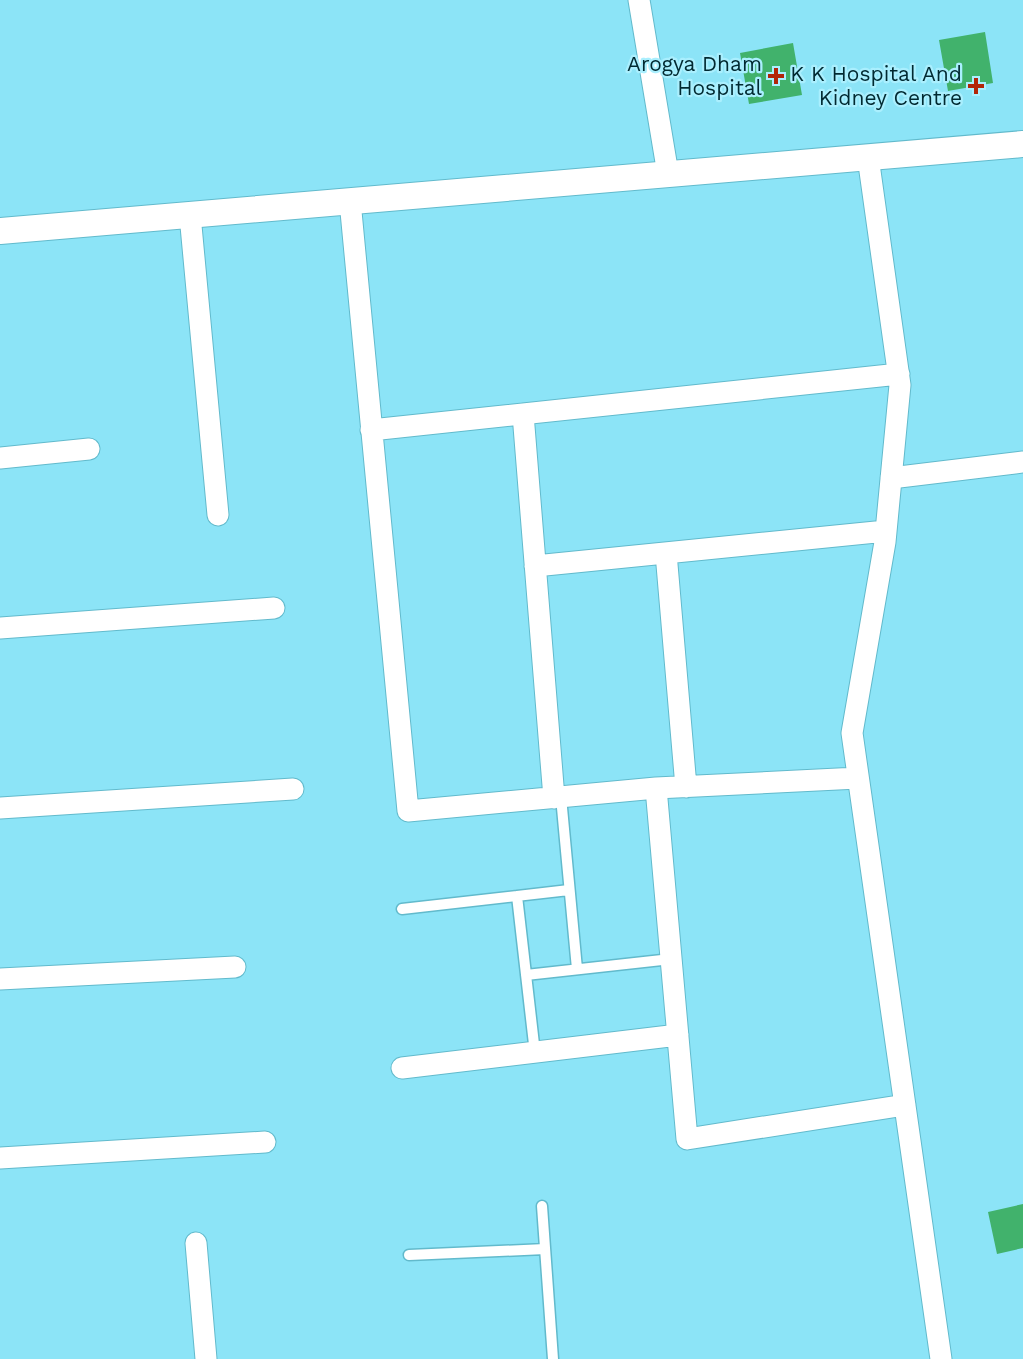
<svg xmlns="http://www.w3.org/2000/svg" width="1023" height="1359" font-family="'Work Sans',sans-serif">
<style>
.building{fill:#41b26c}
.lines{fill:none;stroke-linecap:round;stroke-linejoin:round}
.service-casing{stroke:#62bacc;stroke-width:13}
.minor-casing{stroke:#62bacc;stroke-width:23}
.tertiary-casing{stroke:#62bacc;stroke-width:28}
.service{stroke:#fff;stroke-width:10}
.minor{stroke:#fff;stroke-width:21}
.tertiary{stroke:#fff;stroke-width:26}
.poi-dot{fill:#b22508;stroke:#aaeffe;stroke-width:2}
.labels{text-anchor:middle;stroke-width:4.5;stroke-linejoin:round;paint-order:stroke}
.poi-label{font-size:21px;fill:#012931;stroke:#aaeffe;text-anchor:end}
</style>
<rect width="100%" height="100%" fill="#8ce4f7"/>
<path class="building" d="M985,32L993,83L948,91L939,40Z
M793,43L802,95L749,104L740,53Z
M1023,1204V1248L997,1254L988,1212Z"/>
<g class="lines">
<g class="service-casing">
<path id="service" d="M561,797L577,969
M517,896L535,1053
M402,909L569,890
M526,975L671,959
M542,1206L553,1359
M409,1255L545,1249"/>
</g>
<g class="minor-casing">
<path id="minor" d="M639,0L668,174
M868,157L900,385L885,542L852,733L941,1359
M350,201L408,811L656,788L858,778
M190,215L218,515
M523,414L554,798
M371,430L899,374
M0,458L89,449
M891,478L1023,462
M666,553L686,787
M535,566L886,531
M0,628L274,608
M656,788L687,1139L905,1105
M0,808L293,789
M0,979L235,967
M402,1068L678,1035
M0,1158L265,1142
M196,1243L206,1359"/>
</g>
<g class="tertiary-casing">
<path id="tertiary" d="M0,231L1023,144"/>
</g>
<use href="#service" class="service"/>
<use href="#minor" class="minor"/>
<use href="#tertiary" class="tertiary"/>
</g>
<g class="poi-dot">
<path d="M773 67h6v6h6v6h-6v6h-6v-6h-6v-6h6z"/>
<path d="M973 77h6v6h6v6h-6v6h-6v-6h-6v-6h6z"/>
</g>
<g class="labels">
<g class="poi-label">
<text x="762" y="71">Arogya Dham<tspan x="762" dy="24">Hospital</tspan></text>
<text x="962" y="81">K K Hospital And<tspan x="962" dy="24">Kidney Centre</tspan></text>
</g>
</g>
</svg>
